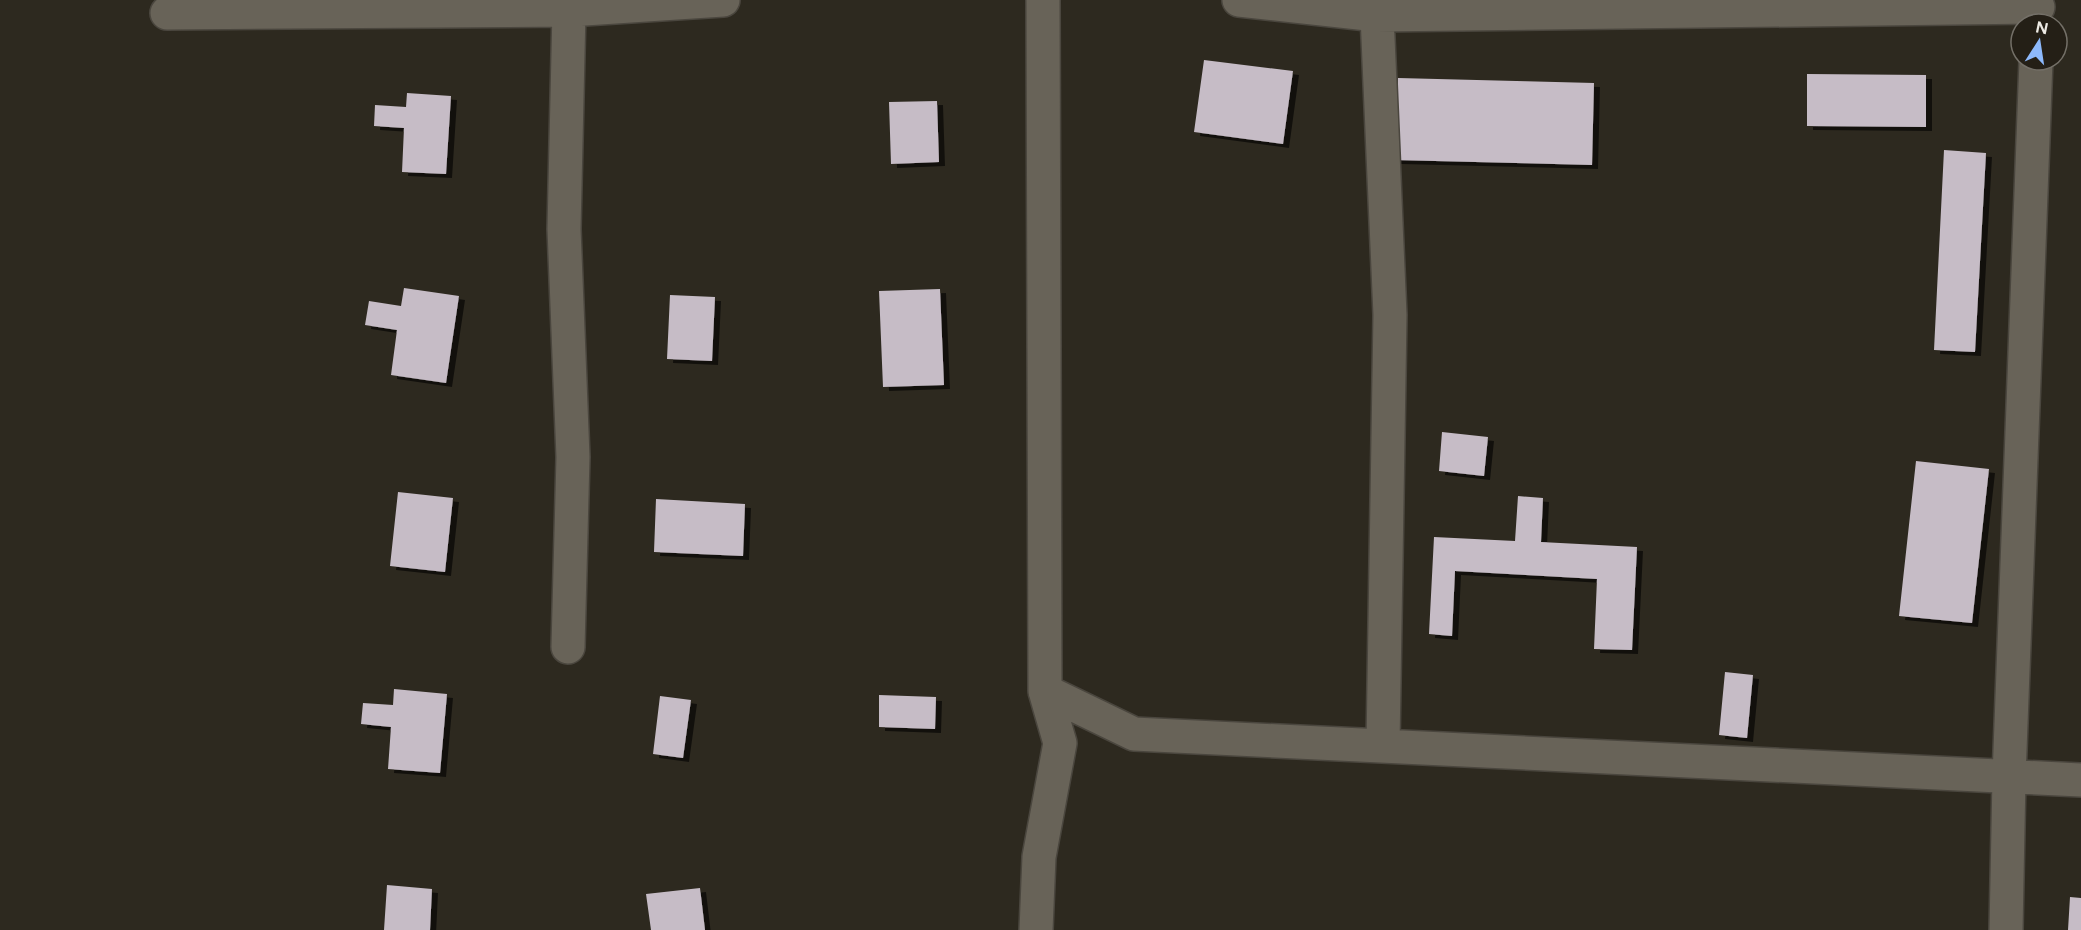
<svg xmlns="http://www.w3.org/2000/svg" width="2081" height="930" font-family="Figtree,sans-serif">
<style>
.building{fill:#c6bcc6;filter:url(#shadow)}
.lines{fill:none;stroke-linecap:round;stroke-linejoin:round}
.minor-casing{stroke:#4a463e;stroke-width:36}
.minor{stroke:#686358;stroke-width:33}
</style>
<defs>
<filter id="shadow"><feDropShadow dx="6" dy="4" stdDeviation="0" flood-color="#0009"/></filter>
</defs>
<rect width="100%" height="100%" fill="#2d291f"/>
<path class="building" d="M1204,60L1293,71L1283,144L1194,132Z
M1807,74L1926,75V127L1807,126Z
M1398,78L1594,83L1592,165L1395,160Z
M407,93L451,96L446,174L402,172L404,128L374,126L375,105L406,107Z
M937,101L939,162L891,164L889,102Z
M1944,150L1986,153L1975,352L1934,350Z
M404,288L459,296L446,383L391,375L397,330L365,325L369,301L401,306Z
M940,289L944,385L883,387L879,291Z
M670,295L715,297L712,361L667,359Z
M1442,432L1488,437L1484,476L1439,471Z
M1916,461L1989,469L1972,623L1899,616Z
M398,492L453,498L445,572L390,566Z
M1518,496L1543,498L1541,542L1637,547L1632,650L1594,649L1597,579L1455,571L1452,636L1429,634L1434,537L1515,541Z
M656,499L745,504L743,556L654,552Z
M1725,672L1753,675L1747,738L1719,735Z
M394,689L447,694L440,773L388,769L391,727L361,724L363,703L393,705Z
M879,695L936,697L935,729L879,727Z
M660,696L691,700L683,758L653,754Z
M387,885L432,889L430,930H384Z
M700,888L705,930H651L646,894Z
M2070,897L2081,898V930H2068Z"/>
<g class="lines">
<g class="minor-casing">
<path id="minor" d="M1043,0L1045,691L1134,734L2081,780
M1239,0L1377,15L2038,7
M167,13L569,10L723,0
M1377,15L1390,315L1383,745
M568,647L573,457L564,229L569,10
M1036,930L1039,857L1060,743L1045,691
M2006,930L2009,777L2036,60"/>
</g>
<use href="#minor" class="minor"/>
</g>
<g transform="translate(2039 42) rotate(12)"><circle r="28" fill="#241f16" stroke="#747068" stroke-width="1.5"/>
<path d="M0-4.5L10 22L0 15L-10 22Z" fill="#8db9fc"/>
<text y="-9" font-size="16" font-weight="bold" text-anchor="middle" fill="#edeae4">N</text>
</g>
</svg>
